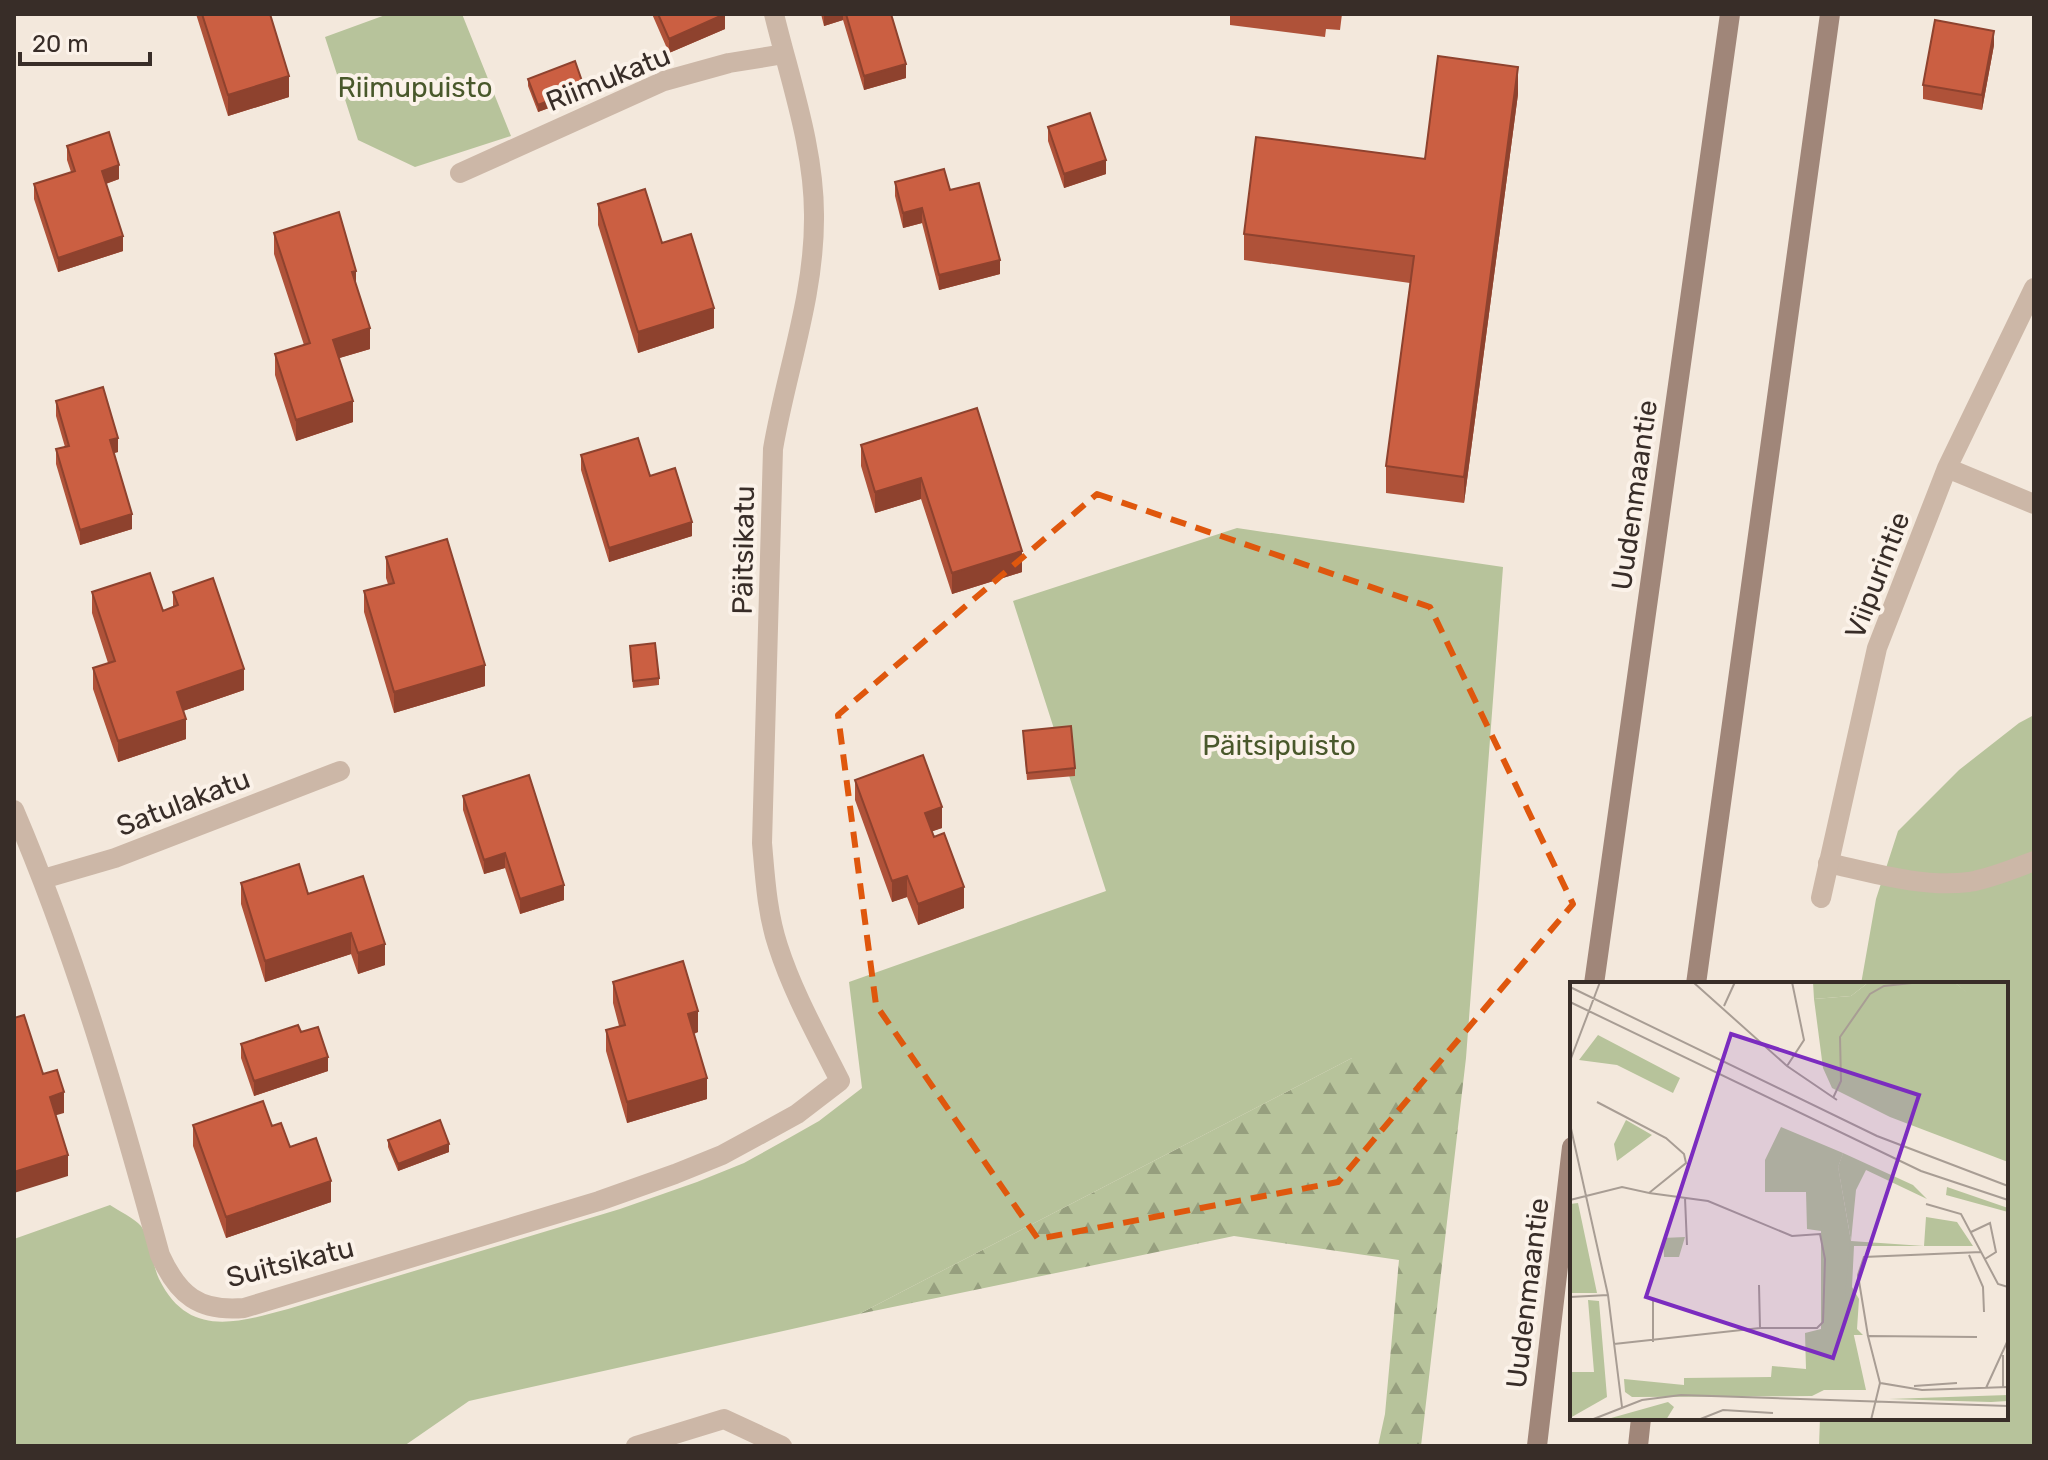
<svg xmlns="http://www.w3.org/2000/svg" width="2048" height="1460" font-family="Rubik,sans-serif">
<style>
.forest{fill:url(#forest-firs)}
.green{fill:#b7c39b}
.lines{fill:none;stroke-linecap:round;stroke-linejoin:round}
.service{stroke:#ccb7a7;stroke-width:20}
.minor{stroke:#ccb7a7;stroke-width:20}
.secondary{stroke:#a08679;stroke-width:20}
.wall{fill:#af5239}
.shaded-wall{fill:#8e422e}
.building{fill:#cb5f42;stroke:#8e422e;stroke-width:2}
.marked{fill:none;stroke:#df570d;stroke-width:6;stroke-dasharray:16 10;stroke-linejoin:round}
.labels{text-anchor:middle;stroke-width:8;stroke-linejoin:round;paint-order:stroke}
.street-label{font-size:28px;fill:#382d28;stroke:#fbf2e9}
.park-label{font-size:28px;fill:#49582b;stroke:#fbf2e9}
.inset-road{fill:none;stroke:#a89d94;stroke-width:2}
.view{fill:#7b2cbf;fill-opacity:0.15;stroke:#7b2cbf;stroke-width:4}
.inset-edge{fill:none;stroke:#382d28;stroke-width:4}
</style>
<defs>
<pattern id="forest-firs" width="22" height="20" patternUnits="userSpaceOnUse" patternTransform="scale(2)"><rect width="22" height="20" fill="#b7c39b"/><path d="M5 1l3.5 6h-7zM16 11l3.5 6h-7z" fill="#969f7e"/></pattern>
</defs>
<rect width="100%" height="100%" fill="#f3e8dc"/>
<path class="forest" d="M1352,1058H1466L1421,1446H1378L1385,1414L1399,1260L1234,1236L859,1314Z"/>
<path class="green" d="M388,14H462L511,136L415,167L358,140L325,37Z
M1237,528L1503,567L1466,1058H1352L859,1314L469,1401L404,1446H14V1239L110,1205C119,1211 134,1218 141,1226C151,1239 152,1264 159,1279C188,1338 236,1323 288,1309L620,1209L697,1182L744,1163L789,1138L819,1121L862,1088L849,982L1106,891L1013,601Z
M2034,715V1446H1819L1820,1418H2006V984H1861L1876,899L1898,831L1959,770L2019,723Z"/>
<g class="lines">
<path class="service" d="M1828,863C1873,873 1923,888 1969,882C1992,878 2013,869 2034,861
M636,1446L724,1419L782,1446"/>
<path class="minor" d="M460,173L664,81L729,63L784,54
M1947,468L2034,504
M14,810C76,955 119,1104 160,1255C178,1295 199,1312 244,1308L599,1201L675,1174L722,1155L768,1130L797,1114L840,1081C818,1037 793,993 778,946C767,913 765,877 762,843L773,449C786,372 814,298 814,219C815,150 790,80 774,14
M43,879L115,858L340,771
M1821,898L1877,648L1947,468L2034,288"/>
<path class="secondary" d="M1594,984L1730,14
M1696,984L1830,14
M1537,1446L1572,1147
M1638,1446L1641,1418"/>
</g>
<path class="wall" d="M196,14H270L289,97L228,116Z
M652,14H725V29L669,53Z
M821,14H891L906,78L864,90L843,20L824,26Z
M1230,14H1342L1340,30L1326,29L1325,37L1230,25Z
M1994,45L1982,110L1923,99V85Z
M528,79L584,95L538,112L528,86Z
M1518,94L1464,503L1386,493V466L1410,283L1244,260V234L1425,159Z
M1048,127L1106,174L1064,188L1048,141Z
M67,146L119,179L106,184L123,251L58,272L34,199V184L71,172L67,160Z
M895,182L950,190L1000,274L939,290L922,223L903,228L895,196Z
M598,204L662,243L714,328L638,353L598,225Z
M274,233L356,287L370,349L339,358L353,422L296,441L275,375V354L304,345L274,254Z
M56,401L118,452L114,453L132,529L80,545L56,464V449L65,447L56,416Z
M977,408L1022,572L952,594L921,499L875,513L861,466V445Z
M581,455L650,476L692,536L609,562L581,470Z
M386,557L485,686L394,713L364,612V591L388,584L386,578Z
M92,592L163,611L173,607V592L244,690L183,711L186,739L118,762L93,689V668L108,663L92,613Z
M630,646L659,678V685L633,688Z
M1023,731L1075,768V776L1027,780Z
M855,780L942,828L932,831L964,908L918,925L907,897L892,902L855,800Z
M463,796L564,900L520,914L505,868L484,874L463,810Z
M241,883L308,894L385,965L358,974L351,954L265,982L241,904Z
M613,982L698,1032L694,1034L707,1099L627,1123L606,1051V1030L619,1026L613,1003Z
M301,1032L328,1071L254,1096L241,1058V1044Z
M193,1125L272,1126L331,1202L226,1238L193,1146Z
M388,1140L449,1152L398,1171L388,1147Z"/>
<path class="shaded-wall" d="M725,14V29L669,53V39Z
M824,14H843V20L824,26Z
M1994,31V45L1982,110V95Z
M906,64V78L864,90V76Z
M1518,67V94L1464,503V477Z
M289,76V97L228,116V95Z
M584,87V95L538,112V105Z
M1106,160V174L1064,188V174Z
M119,165V179L102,185V171Z
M922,208V223L903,228V213Z
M123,236V251L58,272V258Z
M1000,260V274L939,290V275Z
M356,271V292L352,272Z
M714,308V328L638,353V332Z
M370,328V349L333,360V340Z
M353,401V422L296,441V420Z
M118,438V452L110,454V440Z
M921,478V499L875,513V492Z
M132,514V529L80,545V530Z
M692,522V536L609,562V548Z
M1022,551V572L952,594V573Z
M485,665V686L394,713V692Z
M244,669V690L177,713V692Z
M186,719V739L118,762V741Z
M942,807V828L925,834V813Z
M505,853V868L484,874V860Z
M907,876V897L892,902V881Z
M564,885V900L520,914V899Z
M964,887V908L918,925V904Z
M351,933V954L265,982V961Z
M385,944V965L358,974V953Z
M698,1011V1032L688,1035V1014Z
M328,1057V1071L254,1096V1081Z
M707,1078V1099L627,1123V1102Z
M64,1092V1113L50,1117V1097Z
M449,1144V1152L398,1171V1164Z
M68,1155V1176L14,1193V1172Z
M331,1181V1202L226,1238V1217Z"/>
<path class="building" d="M202,14H270L289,76L228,95Z
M658,14H725L669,39Z
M846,14H891L906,64L864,76Z
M1935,20L1994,31L1982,95L1923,85Z
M1438,56L1518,67L1464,477L1386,466L1414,256L1244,234L1256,137L1425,159Z
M575,61L584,87L538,105L528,79Z
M1090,113L1106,160L1064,174L1048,127Z
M109,132L119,165L102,171L123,236L58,258L34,184L75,171L67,146Z
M944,169L950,190L979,183L1000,260L939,275L922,208L903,213L895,182Z
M645,189L662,243L691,234L714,308L638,332L598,204Z
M339,212L356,271L352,272L370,328L333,340L353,401L296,420L275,354L310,343L274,233Z
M103,387L118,438L110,440L132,514L80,530L56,449L69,446L56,401Z
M977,408L1022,551L952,573L921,478L875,492L861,445Z
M638,438L650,476L675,468L692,522L609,548L581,455Z
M447,539L485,665L394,692L364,591L394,583L386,557Z
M150,573L163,611L178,605L173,592L213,578L244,669L177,692L186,719L118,741L93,668L115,661L92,592Z
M655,643L659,678L633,681L630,646Z
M1071,726L1075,768L1027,773L1023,731Z
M923,755L942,807L925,813L934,837L944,833L964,887L918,904L907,876L892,881L855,780Z
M529,775L564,885L520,899L505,853L484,860L463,796Z
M299,864L308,894L363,876L385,944L358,953L351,933L265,961L241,883Z
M683,961L698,1011L688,1014L707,1078L627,1102L606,1030L625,1025L613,982Z
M24,1015L43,1074L57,1070L64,1092L50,1097L68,1155L14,1172V1018Z
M298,1025L301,1032L318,1027L328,1057L254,1081L241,1044Z
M263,1101L272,1126L281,1123L290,1147L316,1138L331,1181L226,1217L193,1125Z
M440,1120L449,1144L398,1164L388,1140Z"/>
<path class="marked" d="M1097,494L1430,607L1573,904L1338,1182L1038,1239L876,1005L838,715Z"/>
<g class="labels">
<g class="street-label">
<text transform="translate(608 78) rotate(-22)" y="10">Riimukatu</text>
<text transform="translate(1634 495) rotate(-82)" y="10">Uudenmaantie</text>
<text transform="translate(743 550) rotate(-89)" y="10">Päitsikatu</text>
<text transform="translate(1877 575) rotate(-69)" y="10">Viipurintie</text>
<text transform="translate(183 802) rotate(-21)" y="10">Satulakatu</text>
<text transform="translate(290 1262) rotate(-14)" y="10">Suitsikatu</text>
<text transform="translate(1527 1293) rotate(-83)" y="10">Uudenmaantie</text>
</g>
<g class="park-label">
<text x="415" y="97">Riimupuisto</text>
<text x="1279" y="755">Päitsipuisto</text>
</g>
</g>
<g transform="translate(1570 982)">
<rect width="438" height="438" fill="#f3e8dc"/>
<path d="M273,171L268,185L281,259L354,264L356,235L387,240L403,264H284L282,305L289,317L287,347L293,353H273L262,181ZM377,205L438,226V230L376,213ZM438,413V419L421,420L319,417Z" fill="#b7c39b"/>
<path d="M243,0H299L281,14L244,17ZM384,0H438V11H397ZM28,53L110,96L103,111L47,83L9,78ZM273,171L343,203L357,217L296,188L286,208L281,259L268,185Z" fill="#b7c39b"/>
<path d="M299,0H384L398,11H438V180L320,135L262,106L253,86L244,17L281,14ZM56,138L82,153L47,179L44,162ZM211,145L273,171L268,185L280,259L275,313L296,408H254L242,414L62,415L55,410L54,397L114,403V396L201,395L202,384L236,387L235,351L251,347V249L237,247L236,210H195V178ZM8,221L27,311H0V222ZM115,255L109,275H94L93,256ZM18,318L29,319L37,415L0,436V390H24ZM98,420L104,425L96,438H34Z" fill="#b7c39b"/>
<path class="inset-road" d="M123,0L217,84L267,118M0,5L307,154L438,204M0,20L351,189L438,218M154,24L165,0M0,79L30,0M217,84L234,58L222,0M263,116L271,99L270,55L300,12L314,4L351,0M0,142L38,313L52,425M115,216L117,263M0,218L52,205L79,211L116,181L114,172L96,156L27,120M356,222L391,232L428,302L438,305M401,250L420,241L426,270L415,277M399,273L413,305L414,330M189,303L190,346M0,315L38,313M298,354L288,293L294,275L411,270M83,360V316M44,362L190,346H247L253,340L255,277L250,252L222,254L138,219L79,211M433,373V405M310,401L298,354L407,355M344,404L387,401M416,406L438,358M21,438L72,418L111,413L438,424M128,438L153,428L203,431M301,438L310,401L352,408L438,405"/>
<path class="view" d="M161,52L349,113L263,376L76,315Z"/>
<rect width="438" height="438" class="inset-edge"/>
</g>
<rect width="2048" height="1460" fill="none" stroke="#382d28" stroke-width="32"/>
<path d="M20 52v12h130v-12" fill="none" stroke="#382d28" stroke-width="4"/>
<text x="32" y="52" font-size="24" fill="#382d28" stroke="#fbf2e9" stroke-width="6" paint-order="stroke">20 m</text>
</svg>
